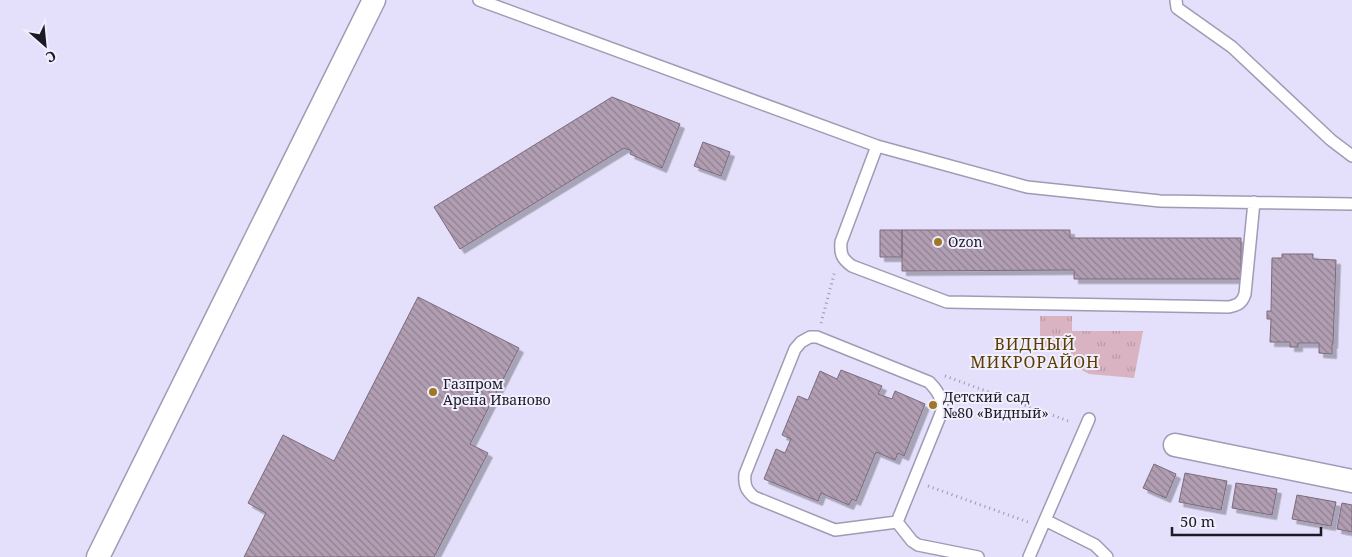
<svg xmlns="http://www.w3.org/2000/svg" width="1352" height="557" font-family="'Noto Serif',serif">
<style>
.grass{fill:url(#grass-tufts)}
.building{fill:url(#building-back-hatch);stroke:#7c6a7d;filter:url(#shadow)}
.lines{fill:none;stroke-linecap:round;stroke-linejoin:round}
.lane-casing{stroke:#a09bb4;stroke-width:14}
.street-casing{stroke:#a09bb4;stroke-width:25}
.path{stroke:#9c98ad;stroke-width:3;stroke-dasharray:1 4;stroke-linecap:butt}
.lane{stroke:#fff;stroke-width:11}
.street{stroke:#fff;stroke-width:22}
.poi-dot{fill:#9f7725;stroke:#f1eefe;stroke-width:2}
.labels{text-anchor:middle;stroke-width:4;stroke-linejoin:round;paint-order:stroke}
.poi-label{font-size:14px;fill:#1c1a24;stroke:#f1eefe;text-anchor:start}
.quarter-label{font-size:16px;letter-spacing:1px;fill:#593e00;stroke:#f1eefe}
</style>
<defs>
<pattern id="grass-tufts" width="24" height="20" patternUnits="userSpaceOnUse" patternTransform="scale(1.25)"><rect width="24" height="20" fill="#dab3c2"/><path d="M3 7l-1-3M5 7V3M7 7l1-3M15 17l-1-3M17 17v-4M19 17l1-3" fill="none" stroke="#ba99a7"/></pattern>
<pattern id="building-back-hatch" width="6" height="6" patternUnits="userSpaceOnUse" patternTransform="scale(1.25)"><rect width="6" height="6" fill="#b19eb2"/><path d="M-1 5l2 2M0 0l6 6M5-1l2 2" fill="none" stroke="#8f8091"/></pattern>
<filter id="shadow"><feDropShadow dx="4.5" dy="4.5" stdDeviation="0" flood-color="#0004"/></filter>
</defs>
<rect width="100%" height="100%" fill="#e4dffa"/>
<path class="grass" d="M1040,316H1072V331H1143L1134,378L1089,374L1071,364V347H1040Z"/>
<path class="building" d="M612,97L680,124L662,168L630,154L632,151L624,148L460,249L434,207Z
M703,142L730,152L721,176L694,166Z
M880,230H902V257H880Z
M902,230H1070V238H1241V279H1074V270L902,271Z
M1282,254H1313V259L1336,260L1333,344H1332V354L1319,353V343H1298V347H1290V342H1270L1271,319H1267V311H1271L1272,258H1282Z
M418,297L519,348L470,444L488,453L434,557H244L266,513L248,503L283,435L334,461Z
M841,370L882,386L878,394L892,399L895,391L925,404L904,456L898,453L895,460L876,452L856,501L852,499L849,505L821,493L818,501L764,479L776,449L785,453L791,439L782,435L798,396L808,400L820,371L837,379Z
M1154,464L1176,474L1166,498L1143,488Z
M1185,473L1227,481L1221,510L1179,502Z
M1236,483L1277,489L1272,515L1232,508Z
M1297,495L1336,502L1331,526L1292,519Z
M1342,503L1352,505V532L1337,529Z"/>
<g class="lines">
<g class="lane-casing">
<path id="lane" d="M479,0L877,146L1027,187L1160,201L1352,204
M1176,0L1177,8L1232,47L1331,140L1352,156
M877,146L841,242C840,254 842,259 852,266L947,302L1229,307C1238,305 1242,303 1245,294L1254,202
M810,337H817L929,382C938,391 942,398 942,411L897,522L835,530L754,497C746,490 744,485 745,474L795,349L801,342Z
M1089,419L1045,520L1095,545L1107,557
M897,522L912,541L918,545L978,557
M1029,557L1045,520"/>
</g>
<g class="street-casing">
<path id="street" d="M1175,445L1352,481
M98,557L374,0"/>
</g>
<path class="path" d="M821,323L835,271
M945,376L1071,422
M928,486L1028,522"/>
<use href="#lane" class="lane"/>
<use href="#street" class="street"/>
</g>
<g class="poi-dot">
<circle cx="938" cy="242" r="5"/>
<circle cx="433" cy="392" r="5"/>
<circle cx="933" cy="405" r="5"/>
</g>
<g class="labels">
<g class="poi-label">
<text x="948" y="247">Ozon</text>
<text x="443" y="389">Газпром<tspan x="443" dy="16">Арена Иваново</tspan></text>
<text x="943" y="402">Детский сад<tspan x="943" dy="16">№80 «Видный»</tspan></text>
</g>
<g class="quarter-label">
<text x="1035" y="350">ВИДНЫЙ<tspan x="1035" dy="18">МИКРОРАЙОН</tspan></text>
</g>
</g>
<g transform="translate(45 45) rotate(153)" stroke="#f1eefe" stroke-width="4" paint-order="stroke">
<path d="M0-4L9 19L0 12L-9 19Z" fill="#1c1a24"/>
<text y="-8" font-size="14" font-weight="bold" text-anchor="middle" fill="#1c1a24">С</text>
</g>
<path d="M1172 527v8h149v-8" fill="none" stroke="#1c1a24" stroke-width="2.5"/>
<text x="1180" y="527" font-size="15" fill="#1c1a24" stroke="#f1eefe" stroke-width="4" paint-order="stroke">50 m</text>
</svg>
